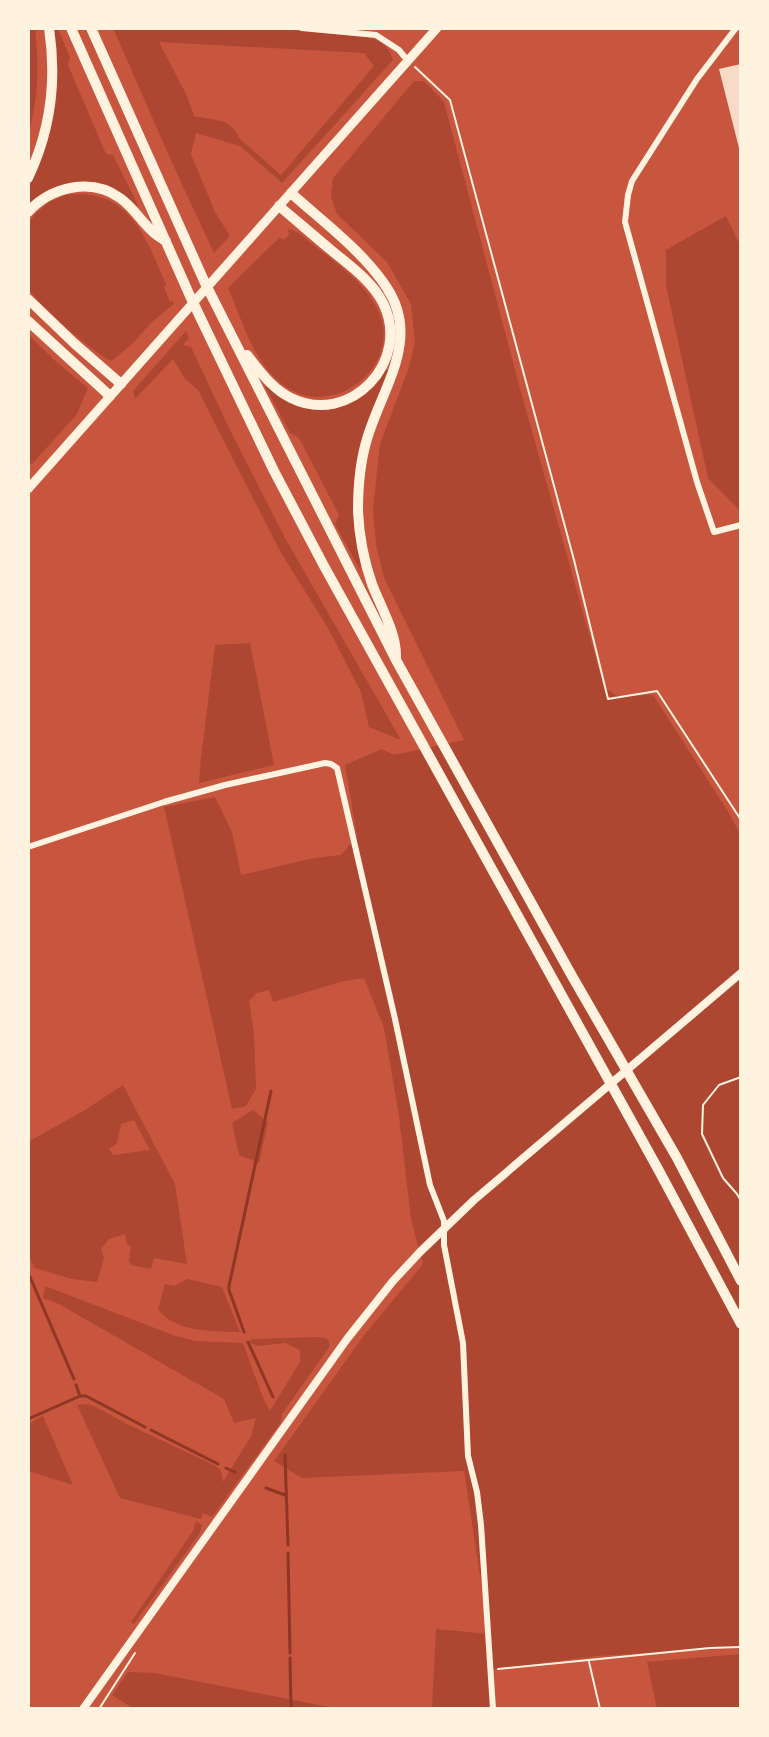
<svg xmlns="http://www.w3.org/2000/svg" width="769" height="1737" font-family="'Open Sans',sans-serif">
<style>
.green{fill:#ae4732;fill-rule:evenodd}
.lines{fill:none;stroke-linecap:round;stroke-linejoin:round}
.stream{stroke:#8f3625;stroke-width:3}
.building{fill:#f7dbc8}
.path{stroke:#fff3e0;stroke-width:2}
.minor{stroke:#fff3e0;stroke-width:6}
.secondary{stroke:#fff3e0;stroke-width:8}
.primary{stroke:#fff3e0;stroke-width:9}
.motorway{stroke:#fff3e0;stroke-width:10}
</style>
<rect width="100%" height="100%" fill="#c8553d"/>
<path class="green" d="M28,28H35C39,64 39,99 28,134Z
M53,28H58L70,58L68,65L106,154L113,155L138,205L136,207C103,173 63,174 28,204C28,181 37,172 44,151C60,105 60,75 53,28Z
M113,28H265L366,37C379,39 390,47 393,60L282,183L240,146L196,133L191,154L215,212L230,236L214,253L174,167ZM159,42L364,53L374,66L281,175L239,138C232,118 212,120 194,116L187,96Z
M414,81H424L444,102L519,385L604,687L617,696L653,695L729,813L741,836V1648L597,1656L489,1670L492,1709H432L436,1629L489,1634L464,1471L302,1478L274,1461L365,1334L423,1264L411,1219L399,1116L384,1028L364,978L344,981L273,1002L269,990L257,993L249,1001L254,1033L256,1089L246,1106L232,1109L164,807L215,797L232,832L241,875L314,858L341,855L357,836L345,765L382,749L394,755L464,740L384,578L376,544L373,509L380,444L408,370L415,343L411,304L387,262L337,214L331,196L333,178Z
M75,194C133,193 146,240 166,284L164,287L170,302L172,301L174,304L153,321L133,343L112,361C93,354 42,307 28,289V224L35,214L49,202L66,195Z
M726,216L741,247V511H740L708,478L666,286V250Z
M290,229L299,233C325,256 362,277 378,310C404,365 335,420 286,387C253,365 243,321 228,288L280,237L283,240L290,234L287,231Z
M186,331L189,338L183,345L191,347L230,430L285,538L401,740L369,727L361,692L328,628L280,551L198,390L185,379L173,359L135,399L133,391Z
M28,334L53,359L88,388L77,414L32,464L28,461Z
M386,369L390,370L359,454L363,566L359,568L335,524L339,515L299,438L290,433L265,386L331,407Z
M250,643L274,765L199,783L201,758L215,645Z
M123,1085L175,1184L187,1264L154,1258L151,1269L131,1265L129,1261L131,1246L127,1245L125,1234L109,1239L101,1249L104,1258L97,1282L72,1279L35,1268L28,1254V1142L85,1110ZM134,1120L150,1150L113,1155L109,1149L117,1143L121,1124Z
M253,1110L268,1122L259,1163L239,1155L232,1123Z
M188,1279L222,1287L240,1332C215,1332 174,1332 158,1309L165,1284L174,1286Z
M45,1286L173,1335L195,1341L243,1343L263,1398L270,1411L300,1362V1350L285,1343L258,1346L250,1343L251,1339L316,1337L325,1338L329,1341L330,1346L282,1414L281,1422L212,1517L203,1513L201,1519L120,1498L77,1405L87,1404L96,1407L129,1425L216,1466L221,1471L223,1482L251,1436L256,1418L234,1423L224,1399L59,1304L43,1298Z
M43,1416L73,1485L28,1471V1424Z
M196,1521L202,1525L200,1533L134,1624L131,1622L193,1531Z
M741,1654V1709H657L647,1662Z
M128,1672L155,1673L339,1709H134L112,1695Z"/>
<g class="lines">
<path class="stream" d="M30,1277L74,1379
M244,1332L229,1290V1286L271,1091
M248,1342L273,1397
M76,1385L80,1396
M28,1419L80,1396H86L145,1427
M151,1430L218,1464
M285,1455L288,1545
M226,1468L235,1472
M266,1488L285,1495
M288,1553L290,1653
M290,1658L291,1709"/>
</g>
<path class="building" d="M741,64V152H740L719,69Z"/>
<g class="lines">
<path class="path" d="M415,67L450,100L574,560L608,699L657,691L741,820
M741,1077L719,1085L703,1105L702,1134L723,1178L737,1194L741,1201
M589,1662L600,1709
M498,1669L710,1648L741,1647
M99,1709L135,1653"/>
<path class="minor" d="M302,28L376,35L399,50L408,61
M736,28L697,79L632,181L628,195L625,222L697,482L714,532L741,525
M28,847L164,802L225,785L325,763L331,764L337,768L395,1019L430,1185L444,1221V1245L463,1343L468,1456L477,1492L481,1525L493,1709"/>
<path class="secondary" d="M83,1709L347,1339L393,1281L420,1252L474,1200L741,973"/>
<path class="primary" d="M28,489L437,28"/>
<path class="motorway" d="M71,28L190,296L274,471L324,566L658,1169L741,1324
M91,28L205,283L396,660L572,976L677,1158L741,1281
M28,178C51,130 57,81 49,28
M291,193C322,221 364,252 387,288C421,340 382,388 367,439C360,462 358,487 358,511C359,535 364,561 372,584C381,608 397,633 396,658
M28,212C51,187 91,177 120,198C133,207 140,220 151,230C155,235 161,238 166,241
M28,299L75,344L121,384
M28,321L110,396
M247,355C260,371 272,389 291,398C350,427 412,361 383,303C372,281 350,266 331,250C314,236 297,221 279,206"/>
</g>
<rect width="769" height="1737" fill="none" stroke="#fff3e0" stroke-width="60"/>
</svg>
